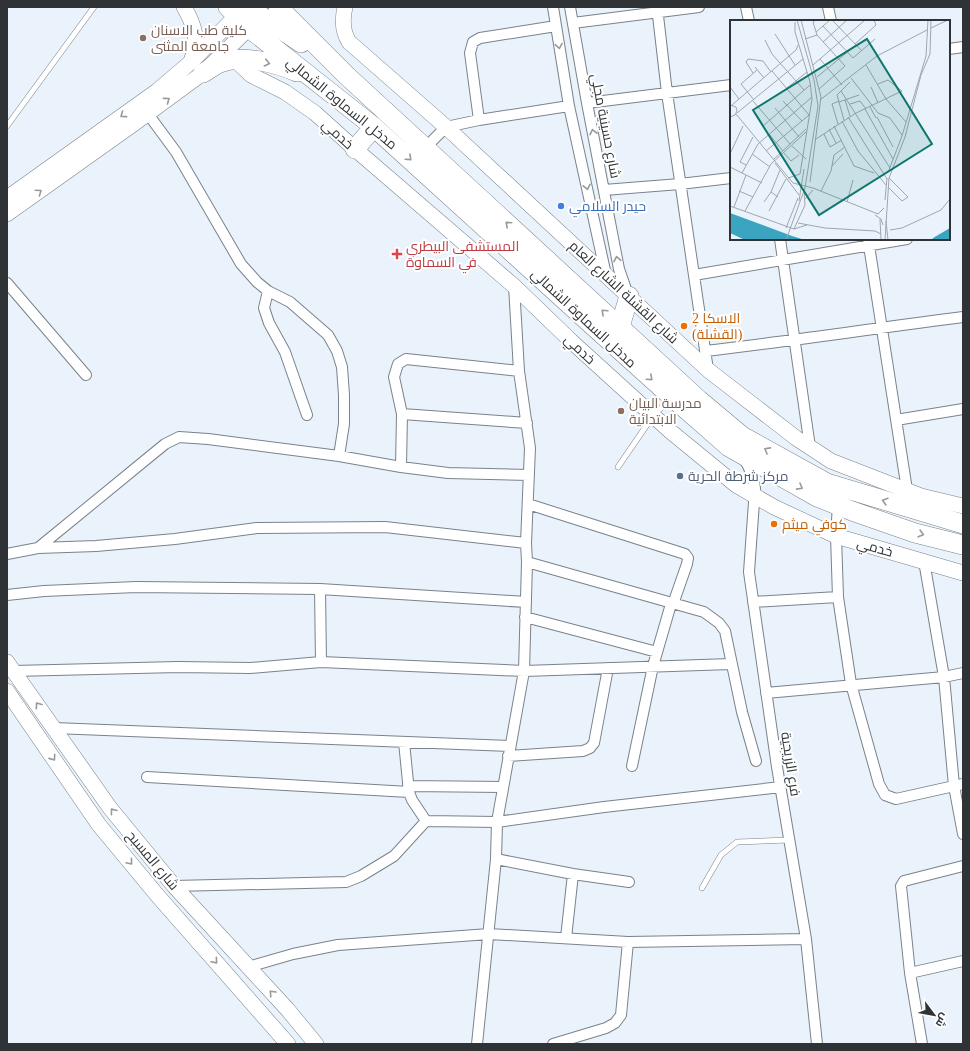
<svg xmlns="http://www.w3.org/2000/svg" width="970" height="1051" font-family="'Times New Roman',Cairo,serif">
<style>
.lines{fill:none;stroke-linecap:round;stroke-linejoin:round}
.lane-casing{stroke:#7a828a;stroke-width:6}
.street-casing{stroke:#7a828a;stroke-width:12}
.secondary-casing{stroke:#7a828a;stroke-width:16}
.highway-casing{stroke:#7a828a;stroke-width:20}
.lane{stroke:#fff;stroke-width:5}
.street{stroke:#fff;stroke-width:10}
.secondary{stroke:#fff;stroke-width:15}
.highway{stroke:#fff;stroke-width:19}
.oneway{stroke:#97999a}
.education-dot{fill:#8d6e63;stroke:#fff;stroke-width:1.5}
.shop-dot{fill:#3f7fe0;stroke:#fff;stroke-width:1.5}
.health-dot{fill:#e0444e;stroke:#fff;stroke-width:1.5}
.food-dot{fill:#e8710a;stroke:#fff;stroke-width:1.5}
.service-dot{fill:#5c6f8a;stroke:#fff;stroke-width:1.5}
.labels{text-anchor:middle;stroke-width:4;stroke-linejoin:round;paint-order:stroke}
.education-label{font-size:14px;fill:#785e54;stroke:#fff;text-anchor:start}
.street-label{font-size:14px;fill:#2f3336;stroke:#fff}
.shop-label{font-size:14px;fill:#366cbe;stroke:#fff;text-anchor:start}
.health-label{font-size:14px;fill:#be3a42;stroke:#fff;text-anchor:start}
.food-label{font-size:14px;fill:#c56008;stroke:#fff;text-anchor:start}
.service-label{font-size:14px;fill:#4e5e75;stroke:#fff;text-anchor:start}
.inset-road{fill:none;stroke:#9fa6ad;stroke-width:1}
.view{fill:#0f766e;fill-opacity:0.15;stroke:#0f766e;stroke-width:2}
.inset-edge{fill:none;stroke:#2f3336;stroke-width:2}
</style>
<rect width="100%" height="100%" fill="#eaf3fc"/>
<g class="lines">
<g class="lane-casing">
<path id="lane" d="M7,126L94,7
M618,467L653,416L670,399
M702,888L721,855L737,842L790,840"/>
</g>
<g class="street-casing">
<path id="street" d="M553,7L569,106L606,275
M570,7L587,103L619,269L628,295
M657,7L667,93L708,370
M746,7L749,21
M828,7L831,21
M573,23L699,7
M949,49L963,47
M587,103L731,85
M148,114L176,152L241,264L257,282L268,291L290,302L328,335L337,351L342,367L344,395V424L339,456
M479,120L470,53L473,42L480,38L556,26
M425,148L446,127L479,120L569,106
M604,190L680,184L731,178
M780,239L810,447
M868,239L907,490
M694,275L907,239
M7,283L86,375
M268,291L264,308L269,323L285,352L307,415
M706,351C792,341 877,328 963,317
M402,414L527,423
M896,420L963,409
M744,459C750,468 753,477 755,488L749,572L777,767L806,939L817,1044
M401,467L402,414L394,377L398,364L406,359L519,371
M528,504L685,554L688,558L687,564L673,604
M838,505L836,536L838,597L851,684L879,784L885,795L896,799L963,784
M38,548L165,444L179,437L208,439L339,456L401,467L448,473L529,475
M7,554L38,548L96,546L175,539L257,528L385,527L526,543
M924,561L944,677L954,786L963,834
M527,562L704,612L719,623L725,631L742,712L756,761
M320,589L321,662
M7,595L44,591L136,587L320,589L526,602
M753,602L838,597
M525,617L657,652
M13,671L178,667L250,668L321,662L524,671L731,664
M766,693L944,677L963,673
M54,728L510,746
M404,742L409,792L412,800L426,821
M508,756L583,751L590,748L594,743L608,668
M632,766L653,666L671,604
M147,777L409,792
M408,786L503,787
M496,859L573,874L629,882
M174,886L346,882L361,876L394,856L426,821L497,822L604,807L781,787
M566,938L573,874
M248,967L293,954L338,945L489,934L628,942L806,939
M910,973L963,961
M477,1044L496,859L497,822L524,671L527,562L526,543L530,448L519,371L514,286
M553,1044L606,1028L615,1023L621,1015L628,942
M922,1044L910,973L901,886L904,881L963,866"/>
</g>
<g class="secondary-casing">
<path id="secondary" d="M184,7C194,24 200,41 191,61
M345,7C342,20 342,31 349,42L446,127L708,370L796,438L831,461L921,496L963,506
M234,59L251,75L285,92L315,113L355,149L514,286L571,341L670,431L736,485L774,507L836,536L963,573
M7,198L157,91L191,62L244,8
M7,214L135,123L203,73L249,28L255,18
M7,662L110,808L174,886L288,1010L316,1044
M7,691L99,825L157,895L288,1044"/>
</g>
<g class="highway-casing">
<path id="highway" d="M228,7L249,28L374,127L592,325L672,397L729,447L817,497L852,511L915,533L963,545
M278,7L346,75L699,400L742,436L827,483L963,524
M237,16L245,11H254L301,43
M203,73C209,70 214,65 220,63C242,54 276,63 297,72
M355,149L374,127
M620,327L629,296"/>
</g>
<use href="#lane" class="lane"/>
<use href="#street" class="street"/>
<use href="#secondary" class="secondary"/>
<use href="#highway" class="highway"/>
</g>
<defs><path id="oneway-chevron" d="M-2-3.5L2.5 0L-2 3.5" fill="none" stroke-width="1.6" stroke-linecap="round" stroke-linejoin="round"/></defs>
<g class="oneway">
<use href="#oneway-chevron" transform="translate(559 46) rotate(81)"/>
<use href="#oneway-chevron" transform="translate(267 63) rotate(12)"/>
<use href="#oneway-chevron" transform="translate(167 100) rotate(-36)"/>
<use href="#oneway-chevron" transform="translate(123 115) rotate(144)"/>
<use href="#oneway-chevron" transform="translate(593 132) rotate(-102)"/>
<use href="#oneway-chevron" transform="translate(409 158) rotate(42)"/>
<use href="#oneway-chevron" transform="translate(587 187) rotate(78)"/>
<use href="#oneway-chevron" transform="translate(39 192) rotate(-35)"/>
<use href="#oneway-chevron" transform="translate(508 224) rotate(-138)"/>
<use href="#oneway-chevron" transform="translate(617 259) rotate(-101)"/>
<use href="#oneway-chevron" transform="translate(604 312) rotate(-137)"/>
<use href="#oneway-chevron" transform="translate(650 378) rotate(42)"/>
<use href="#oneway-chevron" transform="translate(767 450) rotate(-151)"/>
<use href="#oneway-chevron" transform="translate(800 487) rotate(29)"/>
<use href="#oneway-chevron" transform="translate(885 501) rotate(-163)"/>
<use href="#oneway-chevron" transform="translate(921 534) rotate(16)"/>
<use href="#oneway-chevron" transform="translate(38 705) rotate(-126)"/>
<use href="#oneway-chevron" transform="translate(53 758) rotate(55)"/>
<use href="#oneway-chevron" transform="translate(113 811) rotate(-128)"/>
<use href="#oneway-chevron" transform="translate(130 862) rotate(50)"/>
<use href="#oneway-chevron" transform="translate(215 961) rotate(49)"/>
<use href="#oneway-chevron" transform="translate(272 993) rotate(-133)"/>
</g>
<g class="education-dot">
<circle cx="143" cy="38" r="4"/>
<circle cx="621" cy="411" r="4"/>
</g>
<circle class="shop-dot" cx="561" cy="206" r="4"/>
<path class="health-dot" d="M395 248h4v4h4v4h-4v4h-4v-4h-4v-4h4z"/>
<g class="food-dot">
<circle cx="684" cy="326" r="4"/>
<circle cx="774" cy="524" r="4"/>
</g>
<circle class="service-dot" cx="680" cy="476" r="4"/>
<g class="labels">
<g class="education-label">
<text x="151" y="35">كلية طب الاسنان<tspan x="151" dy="16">جامعة المثنى</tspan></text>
<text x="629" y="408">مدرسة البيان<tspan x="629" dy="16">الابتدائية</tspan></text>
</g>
<g class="street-label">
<text transform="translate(342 103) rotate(39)" y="5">مدخل السماوة الشمالي</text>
<text transform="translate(606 126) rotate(79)" y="5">شارع حسينية مجلي</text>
<text transform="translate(338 134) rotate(42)" y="5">خدمي</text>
<text transform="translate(624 292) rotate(43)" y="5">شارع القشلة الشارع العام</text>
<text transform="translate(584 318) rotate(43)" y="5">مدخل السماوة الشمالي</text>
<text transform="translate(580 349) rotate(43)" y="5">خدمي</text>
<text transform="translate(875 547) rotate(16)" y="5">خدمي</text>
<text transform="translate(791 764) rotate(81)" y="5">فرع الزريجية</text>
<text transform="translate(153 860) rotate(50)" y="5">شارع المسبح</text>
</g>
<g class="shop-label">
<text x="569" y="211">حيدر السلامي</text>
</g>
<g class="health-label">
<text x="406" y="251">المستشفى البيطري<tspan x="406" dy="16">في السماوة</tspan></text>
</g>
<g class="food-label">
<text x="692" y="323">الاسكا 2<tspan x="692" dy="16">(القشلة)</tspan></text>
<text x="782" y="529">كوفي ميثم</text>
</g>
<g class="service-label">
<text x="688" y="481">مركز شرطة الحرية</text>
</g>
</g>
<g transform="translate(730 20)">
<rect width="220" height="220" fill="#eaf3fc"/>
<path d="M0,193L62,216L75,220H15L0,213ZM220,208V220H202L203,218Z" fill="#3ba4c1"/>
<path class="inset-road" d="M71,0L91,77L80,162M86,0L83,2L87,15L115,46L89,69M102,0L132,31M93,6L123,38L145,19M201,8L218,0M86,12L100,0M45,14L65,45M75,19L87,15M35,20L42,34L74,70M93,22L117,0M125,24L146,5L144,0M90,39L112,65M83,45L135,0M136,45L156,79L176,102M25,47L34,58M42,51L79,95M23,53L16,42L18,39L33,41L41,52M87,57L126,25M121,58L148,93L160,98L172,115M0,67L9,79M141,67L148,83M57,68L77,52M111,71L160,148M24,80L11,64L27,50M90,80L147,36L197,10M115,80L120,96M23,81L60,124M53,81L72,101M109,82L129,75M120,84L130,81L136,89M0,85L6,87L7,91L5,95L0,97M2,85L66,30L68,25M140,87L146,98M45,88L69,117M135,89L163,139M7,93L73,39M6,94L63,163L83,168L148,194L154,188M118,97L157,159M147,97L163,127M114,100L107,75L120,62M112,101L128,131L156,165M108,104L102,84L109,81M33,106L80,65M104,106L124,146L144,153M99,109L106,123M39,114L53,131M94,114L100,127L112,120M86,119L126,93L172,71L158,60L148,64M62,126L76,139M36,131L79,95M54,133L61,141L69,135M0,134L13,106M22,134L40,147M43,140L76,109M45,143L69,175M16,145L10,142L23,117M102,146L113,134M0,147L32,163M159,150L172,116L196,36L198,0M12,153L28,124L82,77M58,158L70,154L82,79L80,62L65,12V2M159,168L172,181L178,177L159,158M9,171L23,177M91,171L101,151L104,135L115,127M48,177L41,172L50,150M75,179L83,170M155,180L157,158M69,181L74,149M34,182L41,172M117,182L123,160M0,186L64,209L75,185L74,171M4,187L16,155M15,191L41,144L76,112M39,191L56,159M145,195L151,199L153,205M150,199L151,220M156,201L158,220M68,203L95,208L145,211L151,214M56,208L68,178M64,209L77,205M160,210L172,208L211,190L220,179M56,220L75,168L88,86L84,60L67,0M155,220L159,158L175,117L191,55L200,34L201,0"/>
<path class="view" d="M137,19L202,124L89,195L23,90Z"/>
<rect width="220" height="220" class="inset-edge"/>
</g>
<rect width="970" height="1051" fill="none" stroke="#2f3336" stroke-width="16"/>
<g transform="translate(934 1015) rotate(122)" stroke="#ffffff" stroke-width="3" paint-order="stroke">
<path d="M0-3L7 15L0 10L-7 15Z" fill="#2f3336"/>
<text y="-6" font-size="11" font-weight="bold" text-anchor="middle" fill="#2f3336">ش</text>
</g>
</svg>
